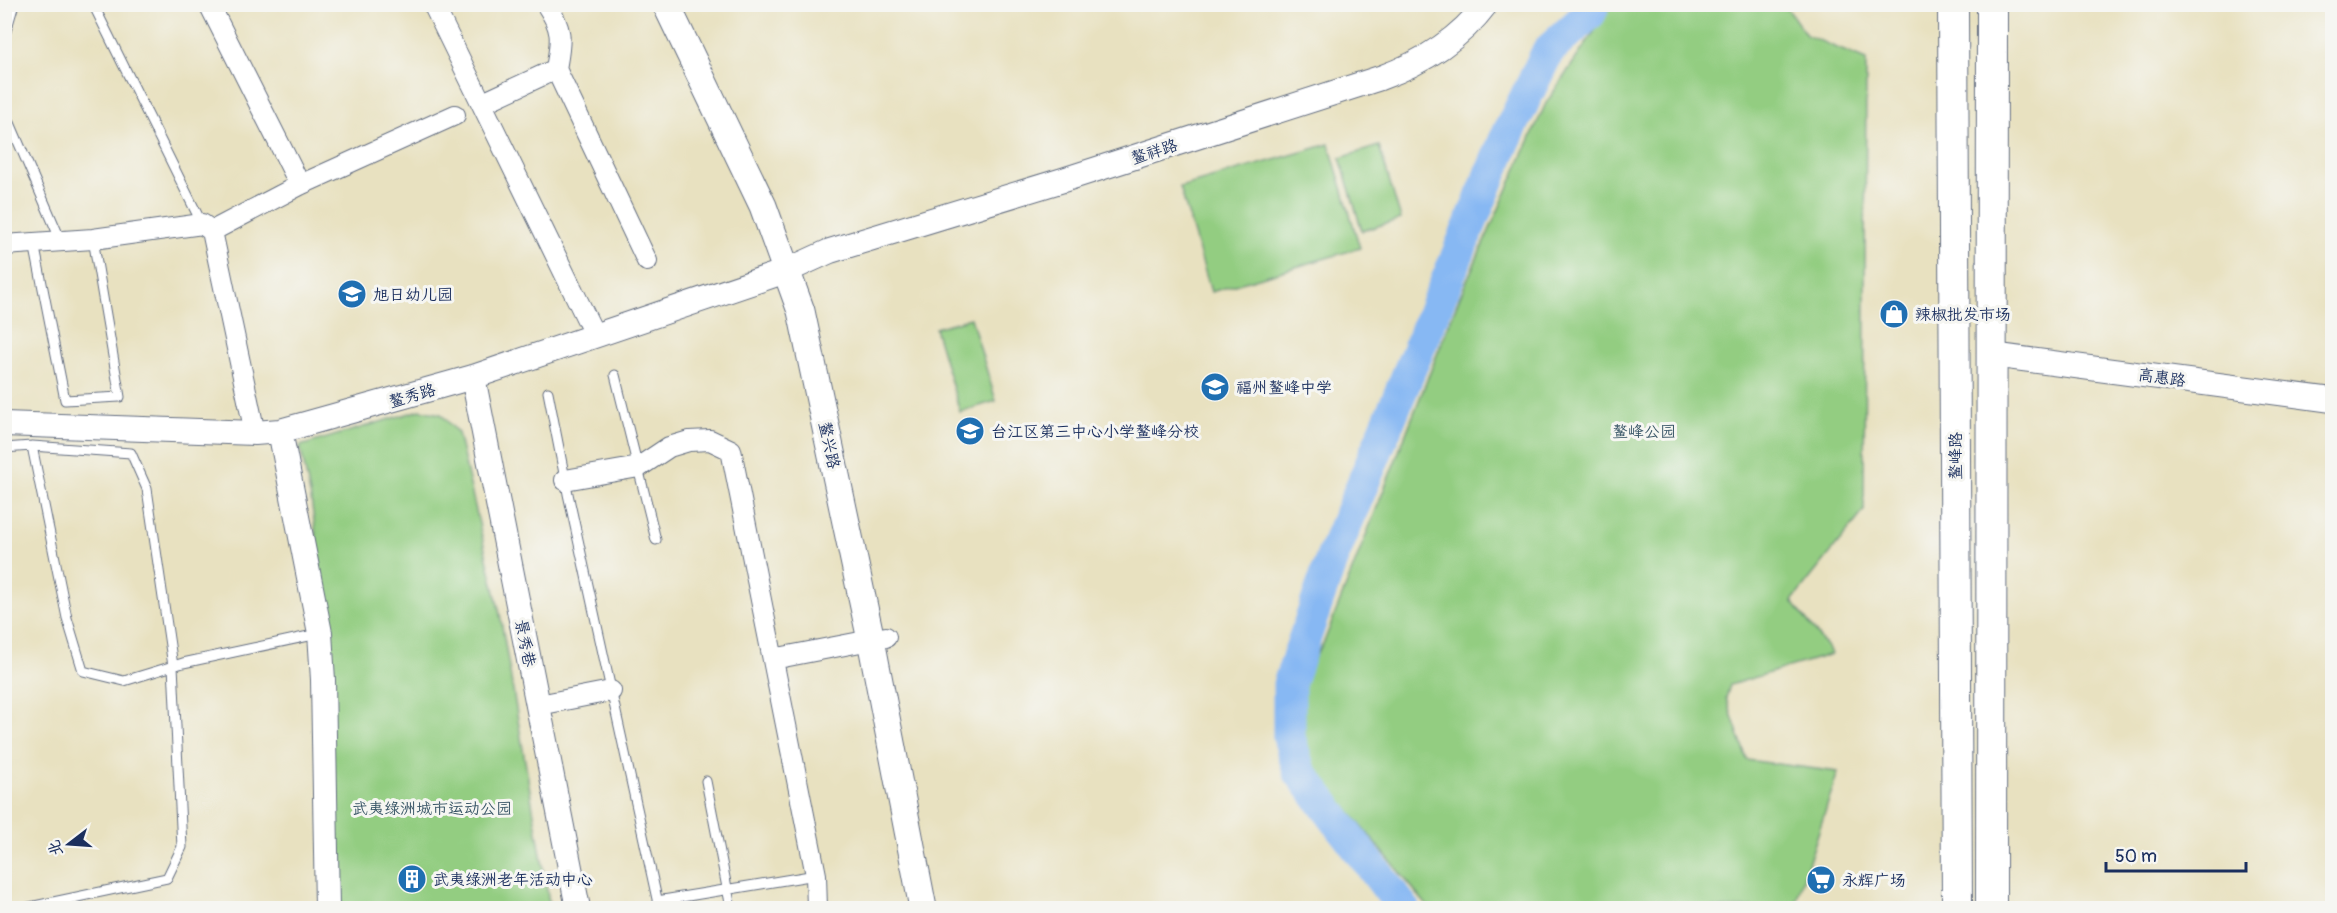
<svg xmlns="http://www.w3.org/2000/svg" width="2337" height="913" font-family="Pangolin,'LXGW WenKai TC',sans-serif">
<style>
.green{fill:#93cd81;stroke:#577e70;stroke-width:1.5}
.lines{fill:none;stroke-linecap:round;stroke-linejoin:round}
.river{stroke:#87b8f3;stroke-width:33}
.service-casing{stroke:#636d80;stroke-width:11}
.minor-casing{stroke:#636d80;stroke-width:22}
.tertiary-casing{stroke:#636d80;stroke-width:26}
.secondary-casing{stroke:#636d80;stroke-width:29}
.primary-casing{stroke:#636d80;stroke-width:32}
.service{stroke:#fff;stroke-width:9}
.minor{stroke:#fff;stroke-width:20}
.tertiary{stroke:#fff;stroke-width:24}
.secondary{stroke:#fff;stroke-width:27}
.primary{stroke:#fff;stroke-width:30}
.labels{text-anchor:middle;stroke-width:6;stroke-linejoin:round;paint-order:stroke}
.street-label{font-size:16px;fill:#1b2f5e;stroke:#f6f6f2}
.poi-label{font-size:16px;fill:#1b2f5e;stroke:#f6f6f2;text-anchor:start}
.park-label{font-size:16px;fill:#395667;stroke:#f6f6f2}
</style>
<rect width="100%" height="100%" fill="#f6f6f2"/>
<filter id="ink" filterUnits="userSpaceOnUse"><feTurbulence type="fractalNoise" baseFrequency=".0167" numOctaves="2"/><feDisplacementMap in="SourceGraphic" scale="12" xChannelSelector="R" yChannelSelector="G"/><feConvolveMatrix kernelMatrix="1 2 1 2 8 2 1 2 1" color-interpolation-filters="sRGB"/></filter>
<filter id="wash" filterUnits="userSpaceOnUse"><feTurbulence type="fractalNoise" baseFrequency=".008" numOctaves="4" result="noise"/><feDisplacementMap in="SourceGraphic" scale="24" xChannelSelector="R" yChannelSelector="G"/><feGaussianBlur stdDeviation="1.35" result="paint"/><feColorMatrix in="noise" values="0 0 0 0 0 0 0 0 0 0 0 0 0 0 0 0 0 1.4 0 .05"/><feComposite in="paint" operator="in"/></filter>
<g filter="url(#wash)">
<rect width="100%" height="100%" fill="#e8e1c0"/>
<path class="green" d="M1612,5H1785L1806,35L1866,60L1864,511L1792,601L1832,654L1730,685L1726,698L1747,760L1838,772L1794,908H1429L1312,766C1295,719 1296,684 1324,642L1460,296L1546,103Z
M1329,144L1360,248L1211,292L1180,187Z
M1379,146L1401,219L1362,231L1340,158Z
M971,318L996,401L960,412L935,328Z
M420,410L441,414L458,433L500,614L550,908H336L327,617L311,499L300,446Z"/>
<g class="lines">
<path class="river" d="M1403,908L1299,771L1289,737V684L1332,558L1505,140L1548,51L1590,13L1594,4"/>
</g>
</g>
<g filter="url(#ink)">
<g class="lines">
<g class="service-casing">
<path id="service" d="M93,4L202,224
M4,38L14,4
M4,109L61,241
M34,243L65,400L120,397L93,239
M615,375L656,540
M548,392L568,494L659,908
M32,446L67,618L83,671L124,681L183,663L318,634
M4,448L32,446L131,453L147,489L173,666L182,847L167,878L25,908
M706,781L731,908
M657,901L816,875"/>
</g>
<g class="minor-casing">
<path id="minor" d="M209,4L300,185
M433,4L595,336
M546,4C564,31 561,40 556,69L647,261
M483,103L556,69
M212,231L255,433
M4,245L93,239L202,224L212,231L300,185L455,115
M565,480L639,467L669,447L689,441L710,440L731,450L816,875L817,908
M773,659L886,637
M539,705L611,691"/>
</g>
<g class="tertiary-casing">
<path id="tertiary" d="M1992,355L2332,400
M473,377L578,908
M4,424L255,433L280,431L473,377L786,271L830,251L1063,180L1380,78C1422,63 1459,40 1486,4
M280,431L320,633L323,680L327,908"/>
</g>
<g class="secondary-casing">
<path id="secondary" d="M666,4L763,206L801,311L871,640L923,908"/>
</g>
<g class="primary-casing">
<path id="primary" d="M1953,4L1957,908
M1991,908L1992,4"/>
</g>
<use href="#service" class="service"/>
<use href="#minor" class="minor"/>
<use href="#tertiary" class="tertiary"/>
<use href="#secondary" class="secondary"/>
<use href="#primary" class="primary"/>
</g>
</g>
<defs>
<g id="school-disc" transform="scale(1.5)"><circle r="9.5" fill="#1f6fb2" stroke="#f6f6f2"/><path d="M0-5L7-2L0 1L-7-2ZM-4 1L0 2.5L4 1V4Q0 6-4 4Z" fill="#fff"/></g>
<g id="shop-disc" transform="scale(1.5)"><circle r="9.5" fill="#1f6fb2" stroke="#f6f6f2"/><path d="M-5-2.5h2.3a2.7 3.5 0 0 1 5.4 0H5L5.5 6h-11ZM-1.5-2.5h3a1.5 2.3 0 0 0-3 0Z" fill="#fff"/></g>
<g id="building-disc" transform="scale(1.5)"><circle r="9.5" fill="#1f6fb2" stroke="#f6f6f2"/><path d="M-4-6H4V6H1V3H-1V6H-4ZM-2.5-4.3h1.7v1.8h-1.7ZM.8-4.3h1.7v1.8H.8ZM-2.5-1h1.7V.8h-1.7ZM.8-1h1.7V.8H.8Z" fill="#fff"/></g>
<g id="supermarket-disc" transform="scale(1.5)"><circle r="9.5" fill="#1f6fb2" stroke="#f6f6f2"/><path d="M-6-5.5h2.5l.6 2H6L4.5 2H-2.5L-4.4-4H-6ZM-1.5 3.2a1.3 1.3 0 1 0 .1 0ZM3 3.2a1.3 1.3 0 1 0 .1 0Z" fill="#fff"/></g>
</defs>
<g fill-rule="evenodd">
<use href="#school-disc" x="352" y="294"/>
<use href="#shop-disc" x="1894" y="314"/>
<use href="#school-disc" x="1215" y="387"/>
<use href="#school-disc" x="970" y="431"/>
<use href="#building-disc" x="412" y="879"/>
<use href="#supermarket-disc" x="1821" y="880"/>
</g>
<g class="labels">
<g class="street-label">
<text transform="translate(1154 151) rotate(-18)" y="6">鳌祥路</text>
<text transform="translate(2162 377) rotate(8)" y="6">高惠路</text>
<text transform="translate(412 395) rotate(-16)" y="6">鳌秀路</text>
<text transform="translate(830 445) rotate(78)" y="6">鳌兴路</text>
<text transform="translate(1955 456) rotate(-90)" y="6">鳌峰路</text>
<text transform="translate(526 643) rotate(79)" y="6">景秀巷</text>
</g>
<g class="poi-label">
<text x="373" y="300">旭日幼儿园</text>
<text x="1915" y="320">辣椒批发市场</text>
<text x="1236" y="393">福州鳌峰中学</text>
<text x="991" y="437">台江区第三中心小学鳌峰分校</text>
<text x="433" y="885">武夷绿洲老年活动中心</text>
<text x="1842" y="886">永辉广场</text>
</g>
<g class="park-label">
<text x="1644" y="437">鳌峰公园</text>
<text x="432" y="814">武夷绿洲城市运动公园</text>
</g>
</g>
<rect width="2337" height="913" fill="none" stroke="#f6f6f2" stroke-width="24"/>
<g transform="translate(69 844) rotate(253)" stroke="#f6f6f2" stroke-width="4.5" paint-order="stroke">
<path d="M0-4.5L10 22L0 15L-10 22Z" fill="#1b2f5e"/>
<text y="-9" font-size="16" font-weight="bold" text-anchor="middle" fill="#1b2f5e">北</text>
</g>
<path d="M2106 862v9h140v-9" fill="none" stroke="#1b2f5e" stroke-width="3"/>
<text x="2115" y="862" font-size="18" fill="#1b2f5e" stroke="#f6f6f2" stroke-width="4.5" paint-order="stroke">50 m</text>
</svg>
